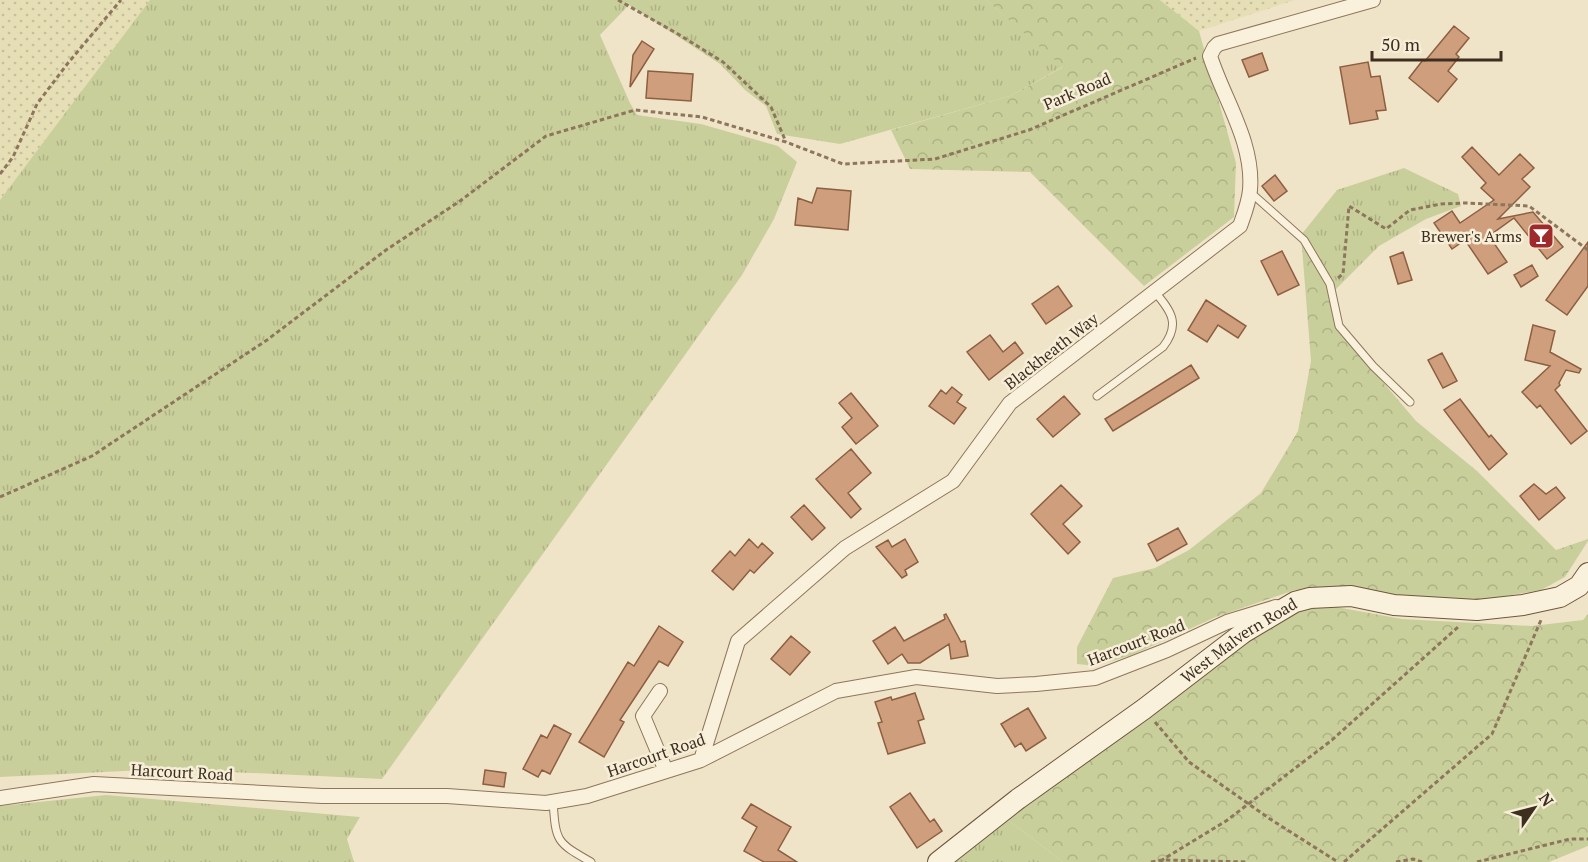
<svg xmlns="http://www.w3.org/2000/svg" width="1588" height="862" font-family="'PT Serif',serif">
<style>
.farmland{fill:url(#farmland-dots)}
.grass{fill:url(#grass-tufts)}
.forest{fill:url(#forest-crowns)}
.building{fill:#cf9f7d;stroke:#8d5f41;stroke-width:1.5}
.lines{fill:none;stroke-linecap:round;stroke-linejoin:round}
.lane-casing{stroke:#8d765c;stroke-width:9}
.street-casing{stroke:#8d765c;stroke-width:16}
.secondary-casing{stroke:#6f573f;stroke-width:22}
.path{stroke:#8d765c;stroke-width:3;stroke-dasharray:4.5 3;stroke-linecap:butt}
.lane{stroke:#faf1dc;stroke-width:7}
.street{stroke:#faf1dc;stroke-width:14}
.secondary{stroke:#faf1dc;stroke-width:20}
.labels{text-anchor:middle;stroke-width:5;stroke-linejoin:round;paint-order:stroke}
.street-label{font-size:16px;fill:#3d2e20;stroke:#f7eed8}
.poi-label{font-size:16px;fill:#3d2e20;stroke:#f7eed8;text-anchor:end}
</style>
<defs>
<pattern id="farmland-dots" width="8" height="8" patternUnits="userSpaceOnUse" patternTransform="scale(1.5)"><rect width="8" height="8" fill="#e6deb5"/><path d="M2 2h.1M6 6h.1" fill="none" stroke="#c6bf9b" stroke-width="1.8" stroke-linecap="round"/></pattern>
<pattern id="grass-tufts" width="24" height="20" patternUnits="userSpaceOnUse" patternTransform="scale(1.5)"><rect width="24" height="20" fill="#c9cf9b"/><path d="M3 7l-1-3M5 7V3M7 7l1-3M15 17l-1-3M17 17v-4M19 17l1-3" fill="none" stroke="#aeb285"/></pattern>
<pattern id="forest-crowns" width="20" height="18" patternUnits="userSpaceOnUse" patternTransform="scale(1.5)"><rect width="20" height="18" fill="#c9cf9b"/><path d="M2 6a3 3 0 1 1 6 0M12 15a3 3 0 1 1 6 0" fill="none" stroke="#aeb285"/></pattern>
</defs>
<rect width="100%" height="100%" fill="#f0e4c8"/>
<path class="farmland" d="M0,0H150L0,200Z
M1160,0H1295L1199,31Z"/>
<path class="grass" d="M150,0H986L1064,66L1010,96L840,144L777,134L766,106L745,90L720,64L629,5L600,35L630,103L637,115L701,124L778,146L797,162L774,219L742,275L382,779L166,769L0,777V200Z
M1404,168L1458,194L1461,206L1426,219L1379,246L1335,290L1301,235L1337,190Z
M106,795L360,817L347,839L354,862H0V806Z
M1008,820L1063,862H956Z"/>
<path class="forest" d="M986,0H1160L1199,31L1236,163L1234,217L1144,286L1030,172L910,169L891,130L1010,96L1063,67Z
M1301,235L1335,290L1337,328L1416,421L1477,471L1556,550L1588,539V541L1565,577L1541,590L1472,602L1362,591L1295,590L1216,617L1132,655L1096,666L1077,664V647L1113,578L1155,568L1189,550L1261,493L1298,431L1311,361Z
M1320,604L1402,619L1532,626L1583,620L1588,614V846L1549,862H1063L1008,820L1115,737L1221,660L1277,621Z"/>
<path class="building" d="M1454,26L1469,38L1456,54L1459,57L1448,71L1457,79L1438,102L1409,78L1423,60L1425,61Z
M642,41L654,49L630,87L633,55Z
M1262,53L1268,70L1249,77L1242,60Z
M1368,62L1371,77L1380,76L1386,110L1376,111L1378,119L1350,124L1340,67Z
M648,71L693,74L691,101L646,98Z
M1472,147L1499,175L1520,154L1534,168L1522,179L1530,187L1498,219L1533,212L1563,247L1547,259L1514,218L1489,236L1507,262L1488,274L1465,240L1452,249L1434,223L1452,211L1460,223L1494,200L1481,188L1486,183L1462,157Z
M1275,175L1287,191L1274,201L1262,186Z
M817,188L851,191L848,230L795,225L798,198L812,203Z
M1588,242V286L1567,315L1546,300Z
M1282,251L1299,285L1278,295L1261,261Z
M1403,252L1412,280L1398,284L1390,257Z
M1532,265L1538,276L1521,287L1514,275Z
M1058,286L1072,306L1046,324L1032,304Z
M1206,300L1246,326L1238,338L1218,325L1207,342L1188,330Z
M1533,325L1555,331L1550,352L1581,369L1579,373L1566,370L1559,383L1560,385L1555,390L1587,431L1571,444L1540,405L1537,408L1522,392L1550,366L1525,360Z
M990,335L1003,352L1015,342L1023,353L989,380L967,352Z
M1442,353L1457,381L1443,388L1428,360Z
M1191,365L1199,378L1113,431L1105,419Z
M952,387L962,395L957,402L966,408L954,424L929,406L941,390L946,394Z
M851,393L878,426L856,444L842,427L852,418L839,403Z
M1064,396L1080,414L1053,437L1037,419Z
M1460,399L1489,437L1491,435L1507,454L1489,470L1444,410Z
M851,449L871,473L848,493L861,509L851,518L816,479Z
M1534,484L1546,494L1556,487L1565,498L1539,520L1520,496Z
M1061,485L1082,506L1063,524L1080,542L1068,554L1031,514Z
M804,505L825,528L812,540L791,517Z
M1178,528L1187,544L1157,561L1148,544Z
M749,539L758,548L762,543L773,553L754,573L750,570L733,590L712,571L730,551L735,556Z
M905,539L918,562L905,570L907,575L902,578L876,547L888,540L892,547Z
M946,614L961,642L965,641L968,656L951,659L949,644L920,663H908L902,654L888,664L873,641L895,627L904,641L945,619L944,615Z
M659,626L683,642L668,666L659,661L620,720L624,722L604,757L579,742L628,662L634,666Z
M791,636L810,652L790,675L771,659Z
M915,693L924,719L918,721L925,743L888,754L878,723L882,722L875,702L891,697L892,700Z
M1028,708L1046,738L1026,751L1021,743L1015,747L1001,724Z
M554,725L571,734L550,774L542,770L538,777L523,769L541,735L547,738Z
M485,770L506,773L504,787L483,784Z
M910,793L930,822L934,819L942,831L917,848L890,807Z
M751,804L791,827L778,850L797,862H764L744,851L757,827L742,818Z"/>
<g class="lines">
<g class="lane-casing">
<path id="lane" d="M1250,192L1304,240L1330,284L1339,326L1373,366L1410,402
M1097,396L1163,347C1181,324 1171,311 1155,292
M553,802C556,842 556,842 591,862"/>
</g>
<g class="street-casing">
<path id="street" d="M660,691L643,716L666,771
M701,760L738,641L845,548L953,481L1010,403L1240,226C1244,215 1249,202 1250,190C1254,142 1224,100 1210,56L1214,48L1218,44L1373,0
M0,798L94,784L322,796H447L546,803L587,796L701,760L836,691L916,677L997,686L1036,684L1095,678L1167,650L1227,622L1276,607"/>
</g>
<g class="secondary-casing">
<g id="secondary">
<path id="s1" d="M938,862L1018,799L1144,709L1243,633L1295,602L1310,598L1351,596L1394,605L1477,610L1523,605L1560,597L1579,586L1588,573"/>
</g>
</g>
<path class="path" d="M618,0L678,34L723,62L771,107L786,142
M0,174L13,157L37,104L68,63L121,0
M1338,278L1343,274L1349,206L1386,229L1410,210L1441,204L1466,203L1529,206L1588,250
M0,497L92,456L267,340L386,250L460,201L546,136L635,110L702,117L786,142L843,164L935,159L1029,130L1196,58
M1155,722L1189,762L1270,819L1338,862
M1151,862L1162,860L1247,862
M1162,862V860L1226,821L1332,740L1458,627
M1344,862L1492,734L1541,620
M1396,862L1413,859L1422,862
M1477,862L1570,839H1588"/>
<use href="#lane" class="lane"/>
<use href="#street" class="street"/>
<use href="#secondary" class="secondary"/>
</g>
<defs>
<g id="bar-square" transform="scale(1.35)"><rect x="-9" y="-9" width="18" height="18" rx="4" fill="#9e2a2b" stroke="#f7eed8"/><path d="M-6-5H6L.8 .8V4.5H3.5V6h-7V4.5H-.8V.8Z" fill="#fff"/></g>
</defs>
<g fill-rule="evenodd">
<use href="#bar-square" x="1541" y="236"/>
</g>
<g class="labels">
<g class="street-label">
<text transform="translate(1077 91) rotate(-23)" y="6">Park Road</text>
<text transform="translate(1051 351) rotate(-38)" y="6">Blackheath Way</text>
<text transform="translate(1136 642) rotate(-21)" y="6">Harcourt Road</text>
<text dy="6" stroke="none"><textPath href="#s1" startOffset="374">West Malvern Road</textPath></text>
<text transform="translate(656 755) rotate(-19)" y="6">Harcourt Road</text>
<text transform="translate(182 772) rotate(3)" y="6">Harcourt Road</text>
</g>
<g class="poi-label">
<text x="1522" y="242">Brewer's Arms</text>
</g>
</g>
<g transform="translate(1534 808) rotate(55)" stroke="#f7eed8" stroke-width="4.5" paint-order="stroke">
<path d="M0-4.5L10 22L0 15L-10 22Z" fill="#3d2e20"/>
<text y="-9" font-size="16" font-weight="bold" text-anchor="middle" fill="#3d2e20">N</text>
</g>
<path d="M1372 51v9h129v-9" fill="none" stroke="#3d2e20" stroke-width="3"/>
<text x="1381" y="51" font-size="18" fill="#3d2e20" stroke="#f7eed8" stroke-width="4.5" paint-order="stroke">50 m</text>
</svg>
